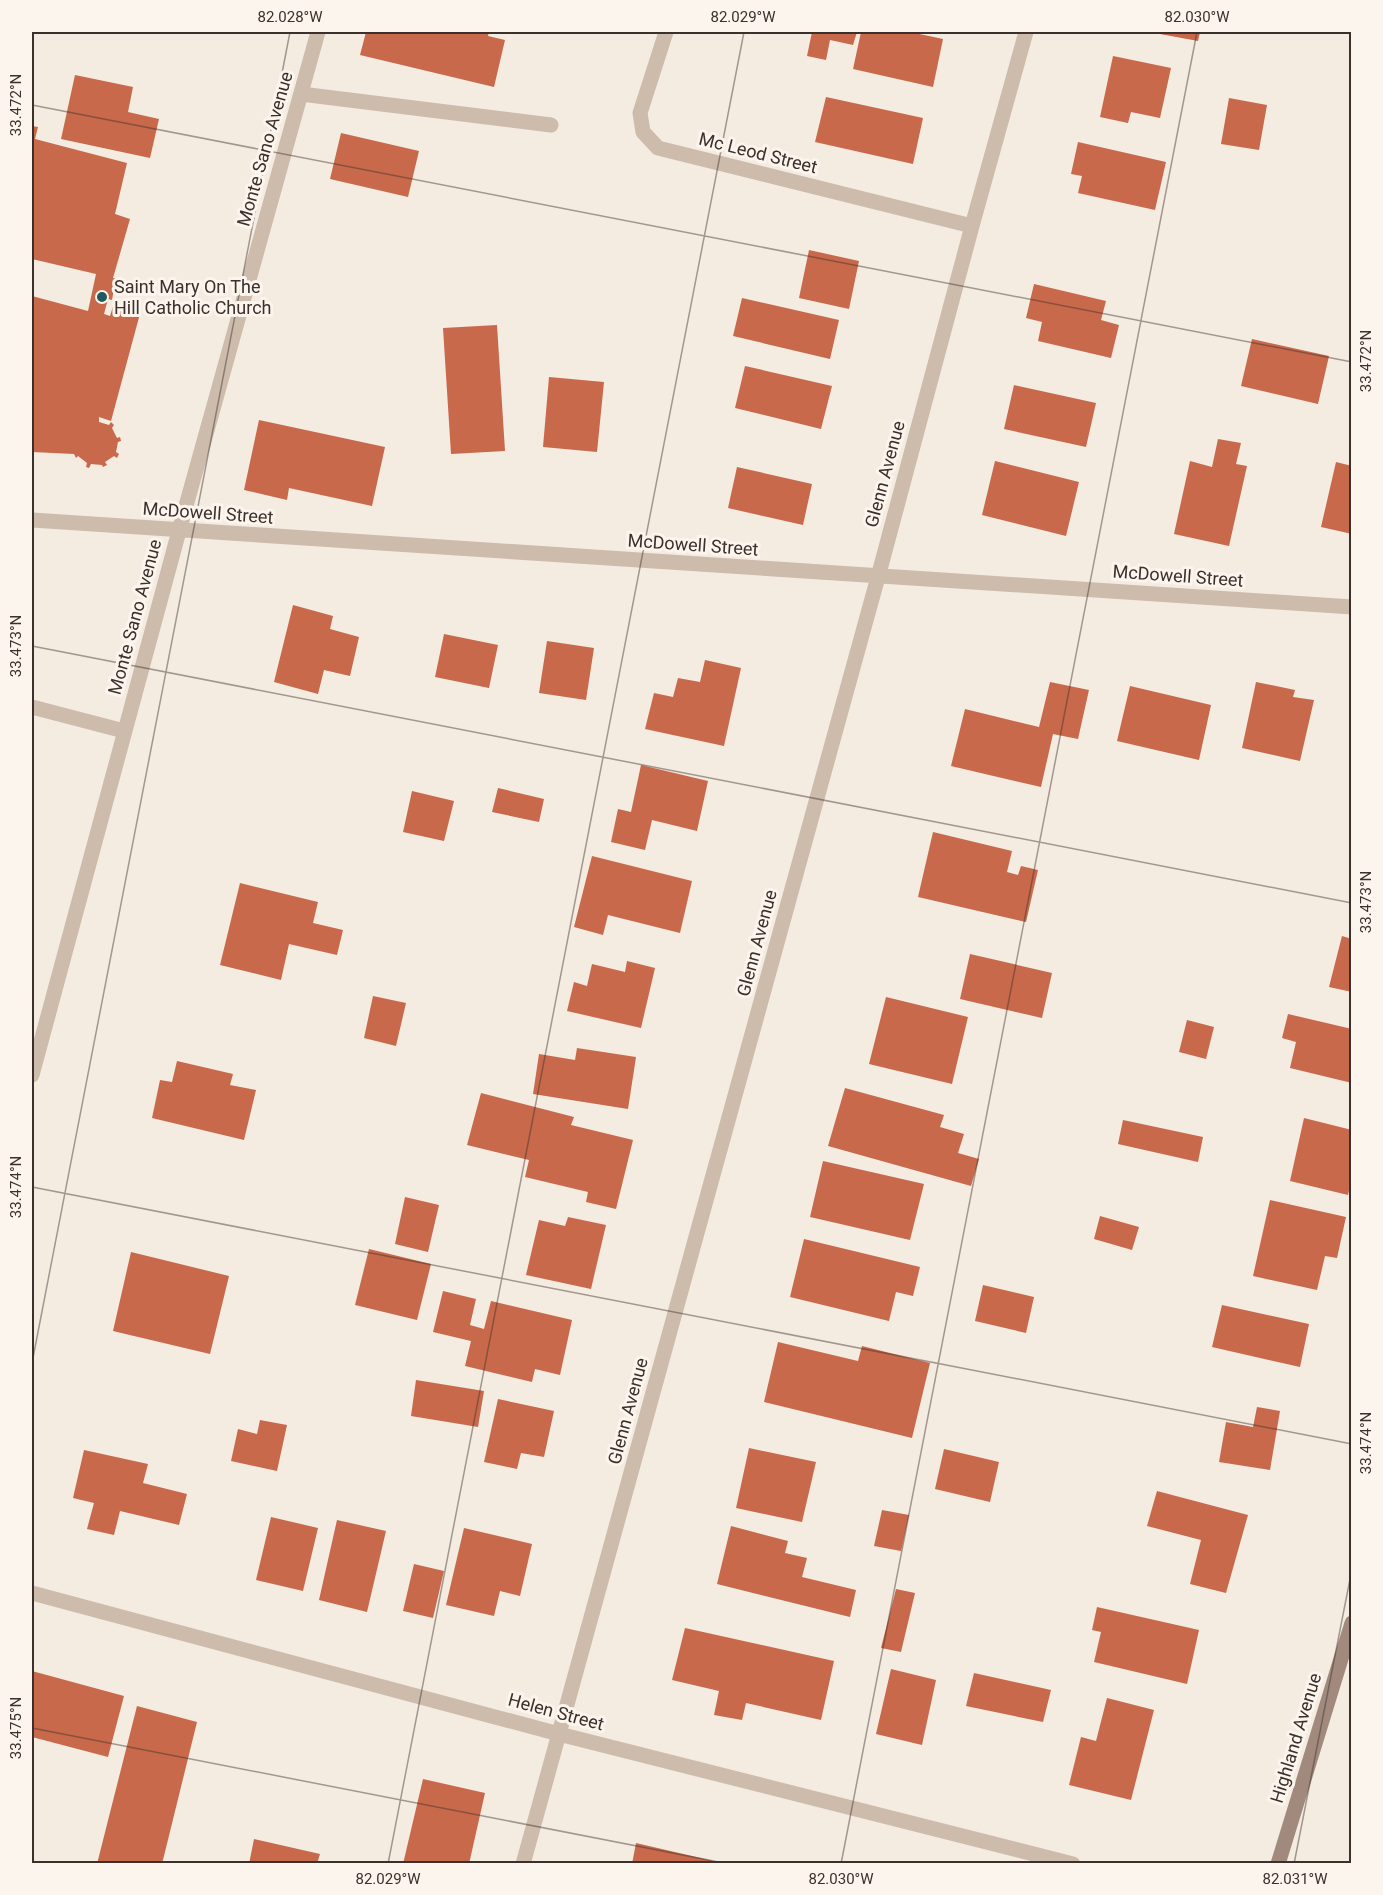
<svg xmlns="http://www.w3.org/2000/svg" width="1383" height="1895" font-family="Roboto,sans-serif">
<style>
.building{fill:#c8694b}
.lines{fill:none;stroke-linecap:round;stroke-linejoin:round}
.lane{stroke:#cdbbac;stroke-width:15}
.street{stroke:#cdbbac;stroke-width:15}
.secondary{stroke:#a18a7d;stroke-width:15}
.ticks{fill:none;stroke:#3b302b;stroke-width:1.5;stroke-opacity:0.45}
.poi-dot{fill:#1f5a5e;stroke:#fbf5ee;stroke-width:2}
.labels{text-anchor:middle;stroke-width:6;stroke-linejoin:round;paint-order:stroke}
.street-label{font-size:18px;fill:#3b302b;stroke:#fbf5ee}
.poi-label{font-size:18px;fill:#3b302b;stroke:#fbf5ee;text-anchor:start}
.neatline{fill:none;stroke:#3b302b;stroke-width:2}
.ticks-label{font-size:15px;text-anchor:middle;fill:#3b302b}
</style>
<rect width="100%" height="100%" fill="#f4ebe1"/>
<path class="building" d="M366,32H489L488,36L505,40L494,87L360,55Z
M812,32H857L853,45L830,40L826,60L807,56Z
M861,32H910L943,39L933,87L853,69Z
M1149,32H1200L1198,41Z
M1113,56L1171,68L1160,118L1131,112L1128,123L1100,117Z
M75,75L133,87L128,112L159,119L150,158L61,139Z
M826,97L923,118L913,164L815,142Z
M1229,98L1267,105L1259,150L1221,144Z
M32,126L38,127L35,139L127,163L115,214L130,219L113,278H116L112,300L108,299L104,314L110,316L114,303L141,310L111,421L99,417V422L109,425L111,422L114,425L112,428L117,438L120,437L121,441L118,442L116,452L119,454L117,458L114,456L105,462L107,465L103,467L102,465L91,464L89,468L86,467L87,463L78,456L76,458L74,454L32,452V296L88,311L96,274L32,259Z
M341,133L419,151L408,197L330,179Z
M1078,142L1166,162L1155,210L1078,193L1082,176L1071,174Z
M809,250L859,261L849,309L799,298Z
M1034,284L1106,301L1101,320L1119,325L1111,358L1038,341L1042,322L1026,318Z
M742,298L839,320L830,359L733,336Z
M497,325L505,451L451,454L443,328Z
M1252,339L1329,356L1318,404L1241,386Z
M745,366L832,386L821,429L735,408Z
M549,377L604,382L597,452L543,447Z
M1014,385L1096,403L1086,447L1004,429Z
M259,420L385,447L372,506L289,488L287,500L244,490Z
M1218,439L1241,443L1236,464L1247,466L1229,546L1174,534L1190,461L1212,467Z
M995,461L1079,482L1066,536L982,515Z
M1336,462L1352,466V534L1321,527Z
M737,467L812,484L803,525L728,508Z
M293,605L333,616L330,629L359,637L350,676L324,670L318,694L274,682Z
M444,634L498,645L489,688L435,677Z
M547,641L594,648L586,700L539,693Z
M705,660L741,668L724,746L645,729L654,693L673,697L678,678L700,682Z
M1050,682L1089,690L1078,739L1053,734L1041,787L951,766L965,709L1039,727Z
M1256,682L1295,690L1293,697L1314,700L1300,761L1242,748Z
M1130,686L1211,705L1199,760L1117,741Z
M641,765L708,781L697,831L652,820L645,850L611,842L618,809L631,812Z
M498,788L544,799L539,822L492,812Z
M412,791L454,801L444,841L403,832Z
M933,832L1012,851L1007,872L1018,875L1021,866L1038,870L1026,922L918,897Z
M592,856L692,881L680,933L608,915L603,935L574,927Z
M240,883L318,902L313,923L343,930L337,955L289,944L281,980L220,965Z
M1342,936L1352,939V992L1329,987Z
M970,954L1052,973L1042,1018L960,999Z
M627,961L655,968L641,1028L567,1011L574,982L587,986L592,964L625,972Z
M373,996L406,1003L396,1046L364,1038Z
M886,997L968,1017L952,1084L869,1064Z
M1288,1014L1352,1029V1083L1290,1068L1296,1042L1282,1038Z
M1187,1020L1214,1027L1206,1059L1179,1052Z
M577,1048L636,1057L628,1109L533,1094L539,1054L575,1060Z
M177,1061L233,1074L230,1085L256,1090L244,1140L152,1118L160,1080L172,1082Z
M845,1088L944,1115L940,1127L964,1134L958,1153L979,1159L971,1186L828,1146Z
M481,1093L574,1117L571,1125L633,1140L616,1209L586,1202L588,1192L525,1177L529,1160L467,1145Z
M1304,1118L1352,1130V1178L1348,1195L1290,1181Z
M1123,1120L1203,1137L1198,1162L1118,1144Z
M823,1161L924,1184L910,1240L810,1217Z
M405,1197L439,1205L428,1252L395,1244Z
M1270,1200L1346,1217L1337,1258L1325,1256L1317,1290L1253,1276Z
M1100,1216L1139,1227L1132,1250L1094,1239Z
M568,1217L606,1225L591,1289L526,1275L539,1220L565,1226Z
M804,1239L920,1267L913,1296L896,1292L889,1321L790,1297Z
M369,1249L431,1264L417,1320L355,1305Z
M131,1252L229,1276L210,1354L113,1331Z
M983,1285L1034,1297L1026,1333L975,1321Z
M443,1291L476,1299L470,1325L484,1329L491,1301L572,1320L560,1375L535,1369L532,1382L465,1366L471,1341L433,1332Z
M1222,1305L1309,1324L1300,1367L1212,1347Z
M778,1342L858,1361L862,1346L930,1363L912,1438L764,1402Z
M416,1380L484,1391L478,1427L411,1416Z
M498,1399L554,1411L544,1457L521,1453L517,1469L484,1462Z
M1257,1407L1280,1411L1270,1470L1219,1462L1226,1422L1253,1427Z
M260,1420L287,1425L277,1471L231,1461L238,1429L257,1434Z
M749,1448L816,1462L802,1522L736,1508Z
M944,1449L999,1462L990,1502L935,1489Z
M84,1450L148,1464L143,1483L187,1494L179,1525L120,1511L114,1535L87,1529L94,1503L73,1498Z
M1157,1491L1248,1515L1226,1593L1190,1584L1201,1540L1147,1526Z
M882,1510L909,1515L901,1551L874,1546Z
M271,1517L318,1528L303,1591L256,1580Z
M337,1520L386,1531L367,1612L319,1600Z
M731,1526L788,1541L785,1553L807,1558L802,1577L856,1590L850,1617L717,1584Z
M464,1528L532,1544L520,1596L500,1591L494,1616L446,1605Z
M414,1564L444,1571L433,1618L403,1611Z
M896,1589L915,1593L901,1652L881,1648Z
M1097,1607L1199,1630L1187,1684L1094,1662L1101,1632L1092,1630Z
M685,1628L834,1661L821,1720L746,1703L742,1720L714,1715L719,1691L672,1680Z
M891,1669L936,1680L922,1745L876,1734Z
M32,1671L124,1696L108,1757L32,1737Z
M974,1673L1051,1690L1043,1722L966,1706Z
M1107,1698L1154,1710L1131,1800L1069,1785L1081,1737L1096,1741Z
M137,1706L197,1722L162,1864H97Z
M423,1779L485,1793L469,1864H403Z
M254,1839L320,1854L317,1864H249Z
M636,1843L722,1863V1864H632Z"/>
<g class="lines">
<path class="lane" d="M301,94L551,125
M32,707L124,731"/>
<path class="street" d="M666,32L640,113L643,132L658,148L972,226
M32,520L1352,607
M32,1075L179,531L318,32
M32,1593L559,1734L1073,1864
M523,1864L878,577L972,226L1026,32"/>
<path class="secondary" d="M1278,1864L1352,1623"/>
</g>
<path class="ticks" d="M32,105L1352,362M32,646L1352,903M32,1187L1352,1444M32,1363L290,32M32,1728L729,1864M388,1864L744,32M841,1864L1197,32M1294,1864L1352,1569"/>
<circle class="poi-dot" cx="102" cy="297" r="6"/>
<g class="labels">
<g class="street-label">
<text transform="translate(265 149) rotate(-74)" y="6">Monte Sano Avenue</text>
<text transform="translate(758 153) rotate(14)" y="6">Mc Leod Street</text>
<text transform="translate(885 474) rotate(-75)" y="6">Glenn Avenue</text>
<text transform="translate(208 513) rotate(4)" y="6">McDowell Street</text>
<text transform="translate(693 545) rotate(4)" y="6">McDowell Street</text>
<text transform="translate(1178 576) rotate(4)" y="6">McDowell Street</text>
<text transform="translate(135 617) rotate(-75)" y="6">Monte Sano Avenue</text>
<text transform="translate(757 943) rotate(-75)" y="6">Glenn Avenue</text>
<text transform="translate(628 1411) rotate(-75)" y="6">Glenn Avenue</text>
<text transform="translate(556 1712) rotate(15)" y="6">Helen Street</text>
<text transform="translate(1296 1738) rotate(-73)" y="6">Highland Avenue</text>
</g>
<g class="poi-label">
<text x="114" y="293">Saint Mary On The<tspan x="114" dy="21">Hill Catholic Church</tspan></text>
</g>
</g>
<rect width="1383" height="1895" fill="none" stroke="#fbf5ee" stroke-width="66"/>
<rect x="33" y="33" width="1317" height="1829" class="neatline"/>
<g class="ticks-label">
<text x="290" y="22">82.028°W</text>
<text x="743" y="22">82.029°W</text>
<text x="1197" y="22">82.030°W</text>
<text transform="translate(16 105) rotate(-90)" y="5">33.472°N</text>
<text transform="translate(1366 361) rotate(-90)" y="5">33.472°N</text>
<text transform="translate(16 646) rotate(-90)" y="5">33.473°N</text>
<text transform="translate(1366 902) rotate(-90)" y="5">33.473°N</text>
<text transform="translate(16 1187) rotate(-90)" y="5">33.474°N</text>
<text transform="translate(1366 1443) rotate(-90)" y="5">33.474°N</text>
<text transform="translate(16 1728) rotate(-90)" y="5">33.475°N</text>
<text x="388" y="1884">82.029°W</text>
<text x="841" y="1884">82.030°W</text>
<text x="1295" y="1884">82.031°W</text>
</g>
</svg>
